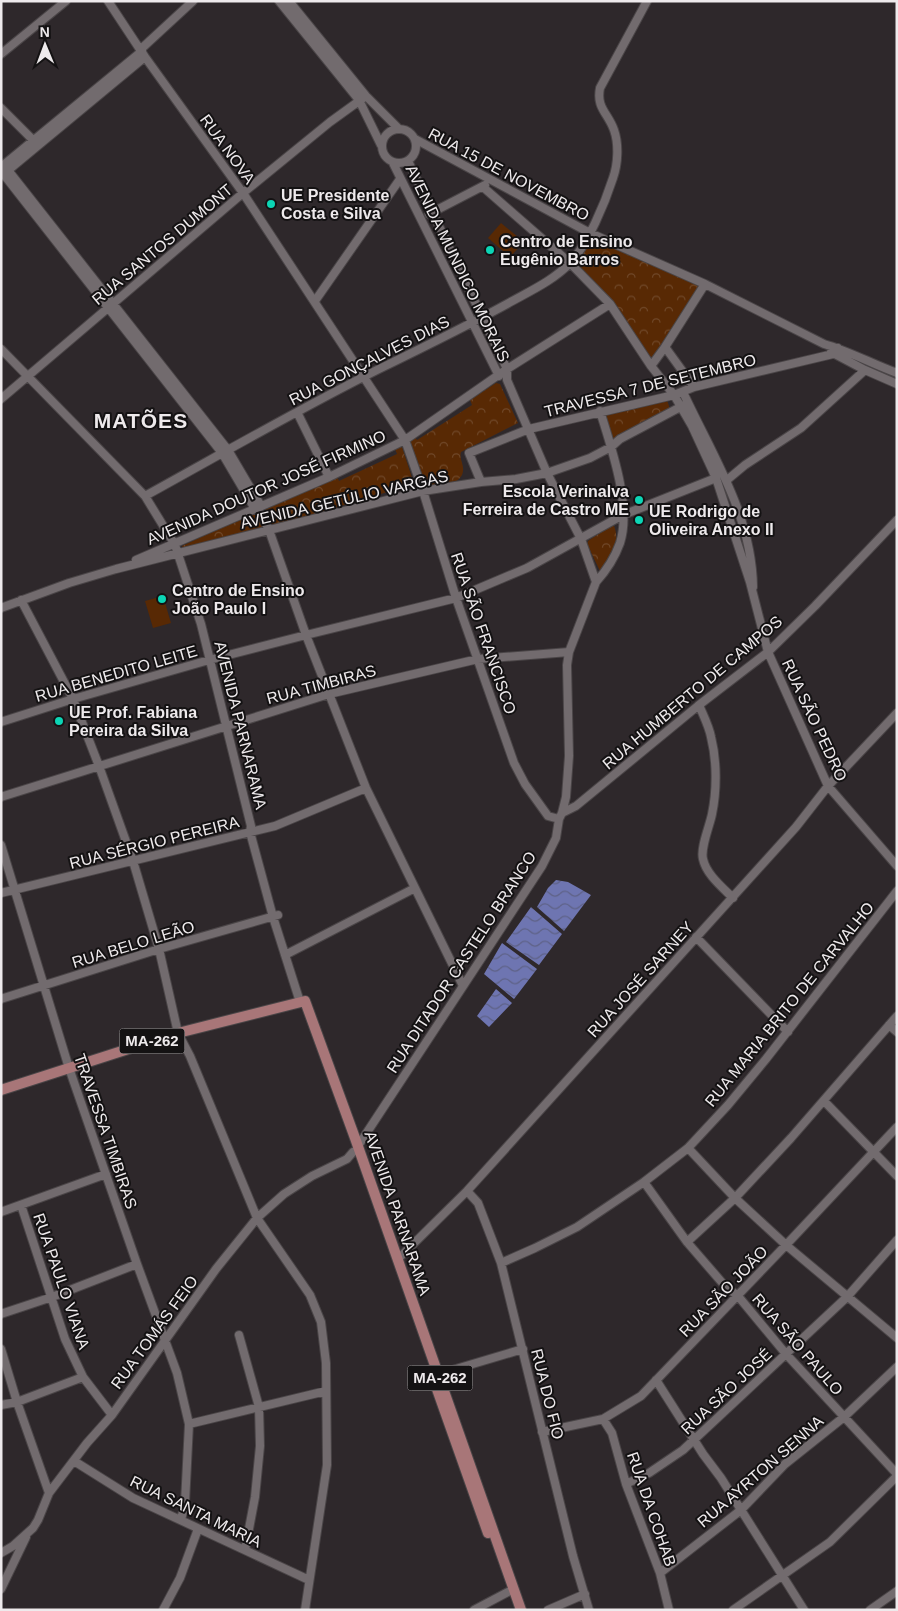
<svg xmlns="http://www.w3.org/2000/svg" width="898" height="1611" font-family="Arial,sans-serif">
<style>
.grass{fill:#582904}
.park{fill:url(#park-crowns)}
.water{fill:url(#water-waves)}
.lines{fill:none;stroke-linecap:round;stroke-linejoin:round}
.minor-casing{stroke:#4a4547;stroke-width:10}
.major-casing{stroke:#4a4547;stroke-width:12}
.minor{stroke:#726b6e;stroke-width:8}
.major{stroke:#a87678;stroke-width:10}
.poi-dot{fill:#0cd5b5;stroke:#141213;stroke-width:2}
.labels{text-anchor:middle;stroke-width:4;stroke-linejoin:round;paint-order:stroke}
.shield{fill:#141213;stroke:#ada9ab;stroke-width:1}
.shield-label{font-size:15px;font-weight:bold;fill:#eeeaec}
.street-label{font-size:16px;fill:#eeeaec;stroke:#141213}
.poi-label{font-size:16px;font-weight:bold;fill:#eeeaec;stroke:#141213;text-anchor:start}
.district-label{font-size:21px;font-weight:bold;letter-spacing:1px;fill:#eeeaec;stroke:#141213}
</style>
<defs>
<pattern id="park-crowns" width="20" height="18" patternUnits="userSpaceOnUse" patternTransform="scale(1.25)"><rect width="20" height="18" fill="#582904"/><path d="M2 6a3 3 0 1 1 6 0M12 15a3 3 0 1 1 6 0" fill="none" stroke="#704829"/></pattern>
<pattern id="water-waves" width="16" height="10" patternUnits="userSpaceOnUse" patternTransform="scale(1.25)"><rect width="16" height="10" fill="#6e75b1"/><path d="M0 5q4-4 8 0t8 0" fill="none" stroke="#5e6287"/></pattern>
</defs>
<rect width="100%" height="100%" fill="#2e282b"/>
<path class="grass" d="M501,223L524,242L510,257L488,238Z
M163,596L171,623L153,628L145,601Z"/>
<path class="park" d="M594,239H595L699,285L698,289L654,356L651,357L647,354L610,298L577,264V260Z
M496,383L500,384L518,423L461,452C459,459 464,464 463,471C462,485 435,489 425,486L408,441L414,435L417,440L472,405L470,400Z
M667,400L670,409L614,440L611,439L602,416Z
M402,447L414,484L271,527L265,509L337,476L339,481L397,454L395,449Z
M257,511L263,528L184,550L182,546Z
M610,526H614C621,543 610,556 602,570L600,571L587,544L588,541Z"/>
<path class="water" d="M556,880L568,882L591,895L564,931L537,907L548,888Z
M531,907L562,934L539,965L506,942Z
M502,943L537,969L514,999L484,974Z
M496,989L512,1003L489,1027L477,1016Z"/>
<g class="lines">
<g class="minor-casing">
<path id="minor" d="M108,1L145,57L243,193L405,440L423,491L456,598L514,763L525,784L548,816L559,819
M279,1L359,100L381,145
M289,1L366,96L399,129
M141,49L193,1
M1,54L66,1
M1,108L37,144
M382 146a17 17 0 1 1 34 0a17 17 0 1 1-34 0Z
M415,139L590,233L705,284L824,344C849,351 872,364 897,373
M408,161L507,369V380L547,473L581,539L596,582
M393,163L499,376
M4,165L228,450L261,506
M1,167L142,51
M1,171L222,453L255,509
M5,173L145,57
M483,187L570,263L610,304L651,366L674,395L692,426L716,478L750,582L768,652L828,786L897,866
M429,214L485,185
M315,301L400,179
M665,347L694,387
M1,349L145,496L175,545L201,624L251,826L250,832L273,917L300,1002
M831,352L865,370L897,384
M651,366L665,347L705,284
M683,392C712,455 752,515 753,587
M1,399L243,193L330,122L366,96
M297,412L329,477
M727,480L745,465L801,428L865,370
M481,482L469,453L529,429L674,395L694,387L833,354L838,348
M145,496C223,453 299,409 379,369C422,348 465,327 507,304C528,292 553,281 570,263C588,244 605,203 613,178C618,164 619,144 614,130C608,113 596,108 600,88L647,1
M258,508L269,530L306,635L366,788L463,986
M136,560L329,477L405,440L507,369L610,304
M21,600L73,699L99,766L133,861L159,949L178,1033L190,1056L257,1218L310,1295L321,1322L326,1363L327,1465L305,1610
M1,608L69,583L116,569L423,491L481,482L516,479L547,473L590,458L611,447L620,439L688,403
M699,705C703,715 709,726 711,737C717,761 717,790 712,814C710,825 700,848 703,859C706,874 722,887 733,898
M1,722L73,699L209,660L306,635L456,598L527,568L623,515L716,478
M1,797L329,694L478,659L569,652
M562,813L576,806L699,705L768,652L815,606L897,520
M1,845L69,1068L137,1264L177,1373L189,1424L185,1503L181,1520
M1,893L275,826L366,788
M696,937L788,1032
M285,955L415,888
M1,999L159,949L278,915
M889,1025L897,1032
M824,1101L897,1176
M358,1146L542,866L556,838L559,819L562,813L566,797L569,756L567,665L569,652L596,582C606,571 615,557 620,543C632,506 611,447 600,411
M688,1148L735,1198L786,1245L897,1338
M644,1182L687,1242L725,1286L738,1296L786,1354L897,1474
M467,1191L478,1203L501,1263L573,1556L589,1610
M21,1205L65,1339L83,1377L112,1415
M1,1212L106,1174
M687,1242L735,1198L791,1138L897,1016
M398,1259L467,1191L796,827L828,786L897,713
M501,1263L535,1248L577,1227L644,1182L688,1148L728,1105L766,1059L897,891
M1,1314L52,1297L137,1264
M239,1335L259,1407L260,1446L255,1497L245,1550
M1,1349L17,1402L49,1493
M439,1374L523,1349
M656,1380L703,1454L721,1478L804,1610
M1,1405L17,1402L83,1377
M603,1419L612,1433L626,1484L660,1573L669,1610
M189,1424L326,1391
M542,1432L603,1419L641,1396L786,1245L897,1127
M74,1461L133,1498L309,1580
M626,1484L649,1473L683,1450L847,1297L897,1240
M1,1553L13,1546L33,1528L38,1520L49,1493L87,1443L112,1415L216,1269L257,1218L284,1194L312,1176L347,1159L353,1152
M660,1573L741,1510L785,1464L844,1417L897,1367
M1,1589L26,1537
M163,1610L180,1578L198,1529
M474,1610L508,1592
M548,1610L585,1594
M733,1610L830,1542L897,1476
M870,1610L897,1591"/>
</g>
<g class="major-casing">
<path id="major" d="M1,1090L178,1033L305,1001L355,1138L521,1610
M432,1375L488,1533"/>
</g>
<use href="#minor" class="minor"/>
<use href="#major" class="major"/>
</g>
<g class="poi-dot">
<circle cx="271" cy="204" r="5"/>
<circle cx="490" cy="250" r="5"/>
<circle cx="639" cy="500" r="5"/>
<circle cx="639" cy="520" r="5"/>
<circle cx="162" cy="599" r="5"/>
<circle cx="59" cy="721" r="5"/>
</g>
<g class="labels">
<g class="shield">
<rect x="119.5" y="1028.5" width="65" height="25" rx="4"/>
<rect x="407.5" y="1365.5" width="65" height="25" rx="4"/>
</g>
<g class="shield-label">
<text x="152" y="1046">MA-262</text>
<text x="440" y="1383">MA-262</text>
</g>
<g class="street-label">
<text transform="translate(228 149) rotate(54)" y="6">RUA NOVA</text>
<text transform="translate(509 174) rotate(28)" y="6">RUA 15 DE NOVEMBRO</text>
<text transform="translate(162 244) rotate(-40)" y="6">RUA SANTOS DUMONT</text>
<text transform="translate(458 263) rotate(64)" y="6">AVENIDA MUNDICO MORAIS</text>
<text transform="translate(369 360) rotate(-27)" y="6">RUA GONÇALVES DIAS</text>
<text transform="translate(650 385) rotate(-14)" y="6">TRAVESSA 7 DE SETEMBRO</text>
<text transform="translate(266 487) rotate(-24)" y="6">AVENIDA DOUTOR JOSÉ FIRMINO</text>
<text transform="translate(344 499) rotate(-13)" y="6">AVENIDA GETÚLIO VARGAS</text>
<text transform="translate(484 633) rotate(71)" y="6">RUA SÃO FRANCISCO</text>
<text transform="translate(116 673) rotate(-16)" y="6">RUA BENEDITO LEITE</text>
<text transform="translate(321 684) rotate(-15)" y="6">RUA TIMBIRAS</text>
<text transform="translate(692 692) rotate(-40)" y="6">RUA HUMBERTO DE CAMPOS</text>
<text transform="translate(815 720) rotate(65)" y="6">RUA SÃO PEDRO</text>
<text transform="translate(241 725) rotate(76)" y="6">AVENIDA PARNARAMA</text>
<text transform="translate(154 842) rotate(-14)" y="6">RUA SÉRGIO PEREIRA</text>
<text transform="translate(133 944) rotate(-17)" y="6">RUA BELO LEÃO</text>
<text transform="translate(461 962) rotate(-57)" y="6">RUA DITADOR CASTELO BRANCO</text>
<text transform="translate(640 979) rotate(-48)" y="6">RUA JOSÉ SARNEY</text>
<text transform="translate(789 1004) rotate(-51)" y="6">RUA MARIA BRITO DE CARVALHO</text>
<text transform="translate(106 1131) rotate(71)" y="6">TRAVESSA TIMBIRAS</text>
<text transform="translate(398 1213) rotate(71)" y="6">AVENIDA PARNARAMA</text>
<text transform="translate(62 1281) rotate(71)" y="6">RUA PAULO VIANA</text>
<text transform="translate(723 1291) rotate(-46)" y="6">RUA SÃO JOÃO</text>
<text transform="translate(154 1332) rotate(-54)" y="6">RUA TOMÁS FEIO</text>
<text transform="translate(798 1344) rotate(49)" y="6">RUA SÃO PAULO</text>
<text transform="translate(726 1391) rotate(-43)" y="6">RUA SÃO JOSÉ</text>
<text transform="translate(548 1394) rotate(76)" y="6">RUA DO FIO</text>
<text transform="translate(760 1471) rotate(-41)" y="6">RUA AYRTON SENNA</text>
<text transform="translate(652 1509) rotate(71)" y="6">RUA DA COHAB</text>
<text transform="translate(196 1511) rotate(26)" y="6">RUA SANTA MARIA</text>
</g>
<g class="poi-label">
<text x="281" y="201">UE Presidente<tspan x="281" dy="18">Costa e Silva</tspan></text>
<text x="500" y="247">Centro de Ensino<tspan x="500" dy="18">Eugênio Barros</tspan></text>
<text x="629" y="497" text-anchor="end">Escola Verinalva<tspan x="629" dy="18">Ferreira de Castro ME</tspan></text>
<text x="649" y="517">UE Rodrigo de<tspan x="649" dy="18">Oliveira Anexo II</tspan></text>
<text x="172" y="596">Centro de Ensino<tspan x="172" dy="18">João Paulo I</tspan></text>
<text x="69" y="718">UE Prof. Fabiana<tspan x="69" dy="18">Pereira da Silva</tspan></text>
</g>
<g class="district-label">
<text x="141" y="428">MATÕES</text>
</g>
</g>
<rect width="898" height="1611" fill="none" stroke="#eeeaec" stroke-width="5"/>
<g transform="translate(45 45) rotate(359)" stroke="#141213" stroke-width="4" paint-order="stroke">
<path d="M0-4L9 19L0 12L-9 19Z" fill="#eeeaec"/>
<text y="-8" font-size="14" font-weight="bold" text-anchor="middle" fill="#eeeaec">N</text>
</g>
</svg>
